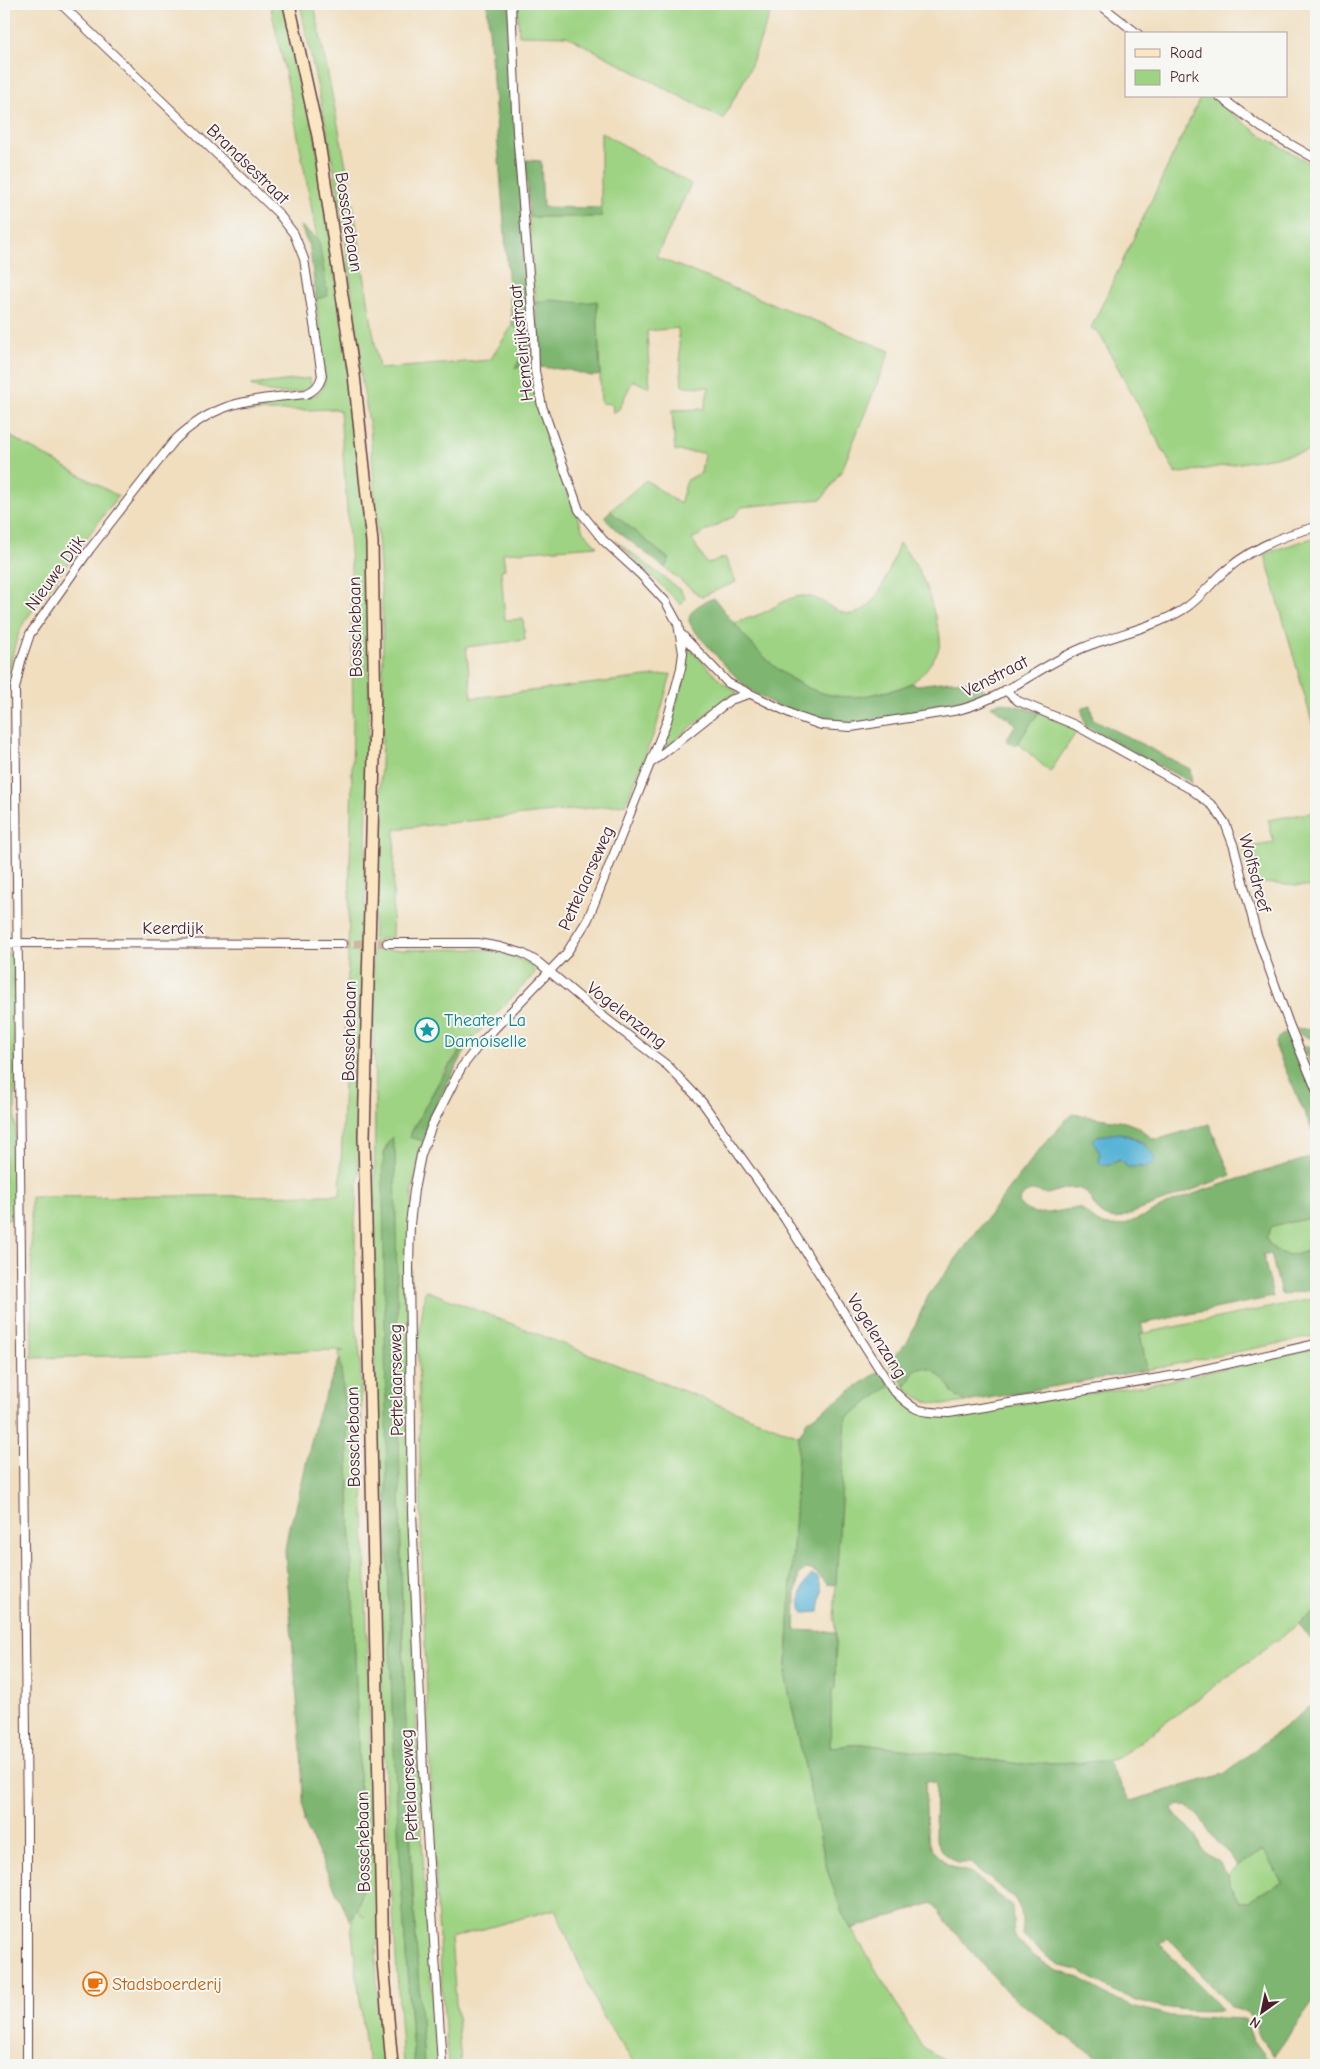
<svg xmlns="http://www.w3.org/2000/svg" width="1320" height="2069" font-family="'Comic Neue',sans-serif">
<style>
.green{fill:#9ed383;stroke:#747957}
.forest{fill:#7eb571;stroke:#646a4e;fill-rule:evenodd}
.water{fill:#59b4d6;stroke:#526a80}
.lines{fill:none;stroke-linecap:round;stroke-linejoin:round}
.street-tunnel{stroke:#cfb8a1;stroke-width:8;stroke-dasharray:8 4;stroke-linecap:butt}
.street-casing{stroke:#633c41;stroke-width:10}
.secondary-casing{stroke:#633c41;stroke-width:14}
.street{stroke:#fff;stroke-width:8}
.secondary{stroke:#fbe6c4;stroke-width:11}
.labels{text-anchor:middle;stroke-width:4;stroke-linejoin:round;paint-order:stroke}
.street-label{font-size:18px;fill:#4a1f2b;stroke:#f6f6f2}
.culture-label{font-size:18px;fill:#0d838f;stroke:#f6f6f2;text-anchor:start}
.food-label{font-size:18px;fill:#c56008;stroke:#f6f6f2;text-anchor:start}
</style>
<rect width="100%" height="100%" fill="#f6f6f2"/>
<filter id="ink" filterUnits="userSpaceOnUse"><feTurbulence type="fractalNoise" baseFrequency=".02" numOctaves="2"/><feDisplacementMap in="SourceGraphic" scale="10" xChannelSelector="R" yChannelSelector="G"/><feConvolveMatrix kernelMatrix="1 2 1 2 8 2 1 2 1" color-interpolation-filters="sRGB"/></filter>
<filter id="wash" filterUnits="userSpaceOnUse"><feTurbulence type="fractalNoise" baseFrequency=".0096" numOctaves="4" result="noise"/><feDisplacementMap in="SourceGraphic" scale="20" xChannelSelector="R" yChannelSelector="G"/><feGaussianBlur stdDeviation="1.12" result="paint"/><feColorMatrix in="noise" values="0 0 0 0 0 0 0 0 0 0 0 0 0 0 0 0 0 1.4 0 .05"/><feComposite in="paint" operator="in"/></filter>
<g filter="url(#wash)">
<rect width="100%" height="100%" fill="#f0debf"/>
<path class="green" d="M270,4H286L315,136L360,448L368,578L369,699L360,1154L355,1221V1317L360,1354L370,1749L380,1931C370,1945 383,2043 385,2065H368L351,1926L356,1909L365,1918L358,1908L363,1882L347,1430L339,1351H344L338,1350L32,1358L31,1197L340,1195L348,959L353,725L351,565L340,411L335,409L246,412L287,398L310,396L317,394L323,388L325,378L316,299L328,296L291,99Z
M300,4H314L350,186L379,369L490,360L512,326L524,330L525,350L516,368L528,365L568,493L583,531L597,546L503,553L505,569L501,570L505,620L523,619L525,640L466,647L472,698L671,674L656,728L626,804L395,829L392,938L379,939V950L479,949L500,952L531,964L535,973L456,1056L443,1074L409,1136L423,1141L412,1191L408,1463L413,1647L424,1882L438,2065H424C402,1761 398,1457 395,1152L392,1138L386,1146L384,1154C383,1222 385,1291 386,1360C388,1595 395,1830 414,2065H403L388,1836L382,1709L376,1505L374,1273L375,1096L372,969L382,743L383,625L379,551L370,427L362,383L345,235L330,146Z
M517,4H774L748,73L723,119L567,36L519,35Z
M1201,96H1209L1259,134L1316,167V450L1176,474L1099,333L1091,328Z
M601,132L691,184L656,257L890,351L842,470L822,499L742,507L734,516L692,539L707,564L725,557L736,582L701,597L665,568L668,559L610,511L646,480L680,504L687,480L701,473L704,453L675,451L672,410L704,409L709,387L682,386L678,328L647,331L650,387H647L633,380L619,409L613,413L612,404L601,403L597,301C592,302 586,304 581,304C561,303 557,298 535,303L529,217H601Z
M310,378L311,387C295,396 266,395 251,385Z
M4,433L118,496L24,622C5,661 6,700 6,743H4Z
M1316,537V736L1265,555L1278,549Z
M615,540L680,590L685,598L681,605Z
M899,543C917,563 927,584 933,610C936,620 941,633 940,644C939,650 936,655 932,661C916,685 906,687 879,693C854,700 827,698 804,686C776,672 753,648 734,623C743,620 753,617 763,613C776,607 790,595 805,596C820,597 829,608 843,613C875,623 891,565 899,543Z
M689,648L722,682L738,693L728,697L664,749H662L684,678L687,650Z
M1039,712L1077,731L1050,772L1018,743Z
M1314,812L1316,816V884L1309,887L1251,882L1242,848L1274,843L1268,820Z
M4,950L12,956L14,970L16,1219H4Z
M1316,1217V1247C1298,1256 1277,1261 1266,1238L1272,1226Z
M425,1290L799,1436L786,1679L827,1869L842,1913L922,2047L954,2065H635L601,2013L555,1909L451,1938L461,2065H448L442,1990L433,1838L422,1575L418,1348Z
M1316,1298V1336L1147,1370L1140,1334Z
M1316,1348V1611L1118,1758L1107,1761L1021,1764L862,1744L830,1747L832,1688H835L836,1632L834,1620L842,1460L846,1418L892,1385L923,1413L936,1417L1158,1383Z
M924,1367L933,1370L949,1384L952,1392L966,1402C938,1406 927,1406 905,1387L915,1370Z
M1262,1850L1267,1855L1282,1882L1247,1902H1240L1229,1883L1228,1875L1235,1868Z"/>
<path class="forest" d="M487,4H509L531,356L528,365L515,368L525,350L524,330L512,326Z
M526,160L541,161L543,207L602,208L601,217H529Z
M300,225L319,241L328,296L316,299L310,249Z
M547,300C566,300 578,305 597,301L600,375L591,376L568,370L540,367L535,303Z
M610,511L669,559L665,568L617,531L604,517Z
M714,598C755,651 802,713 878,693C889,691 901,689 911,683L917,685C940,683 978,672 990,697C962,707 934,711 905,716C884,719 859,726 837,724C806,721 772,706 747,687C727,670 710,648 693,629L689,621C689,608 704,602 714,598Z
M1001,702L1039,712L1015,746L1006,740L1016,724L991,706Z
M1090,705L1093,719L1190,769L1192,783L1085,726L1082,710L1083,707Z
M1316,1028V1040L1301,1035L1297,1029Z
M1286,1032L1316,1096V1139L1276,1048C1275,1039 1279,1037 1286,1032Z
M471,1040L440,1097L423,1141L409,1137C428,1102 444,1069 471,1040Z
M1305,1046L1316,1047V1076L1304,1050Z
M1072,1114L1125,1122L1138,1127L1153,1139H1159L1209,1124L1231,1175L1117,1219C1087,1218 1098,1186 1070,1188C1062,1188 1054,1193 1046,1194C1035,1189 1023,1189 1019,1203C1032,1222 1060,1209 1079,1208C1092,1215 1094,1225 1111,1226C1129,1227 1157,1208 1175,1201C1221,1183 1269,1170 1316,1156V1217L1272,1226L1266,1238C1277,1261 1298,1256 1316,1247V1289L1283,1295L1281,1294L1271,1254H1263L1273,1297L1141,1324L1144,1333L1140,1334L1147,1370L966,1402L952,1392L948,1384L933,1370L924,1368L915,1370L905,1387L889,1363L909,1339L928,1296L1007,1191L1043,1145ZM1126,1134L1145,1144L1141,1168L1135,1166L1128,1167L1120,1160L1107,1166L1100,1157L1101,1153L1094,1140L1098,1136Z
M392,1137L395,1152L402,1626L412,1879L424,2065H414C405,1946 397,1827 392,1707C386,1537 386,1366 383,1195C383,1175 380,1154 392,1137Z
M340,1358L347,1430L363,1882L358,1908L350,1921L304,1822L301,1750L285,1550L289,1526L295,1512L317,1416Z
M881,1370L892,1385L846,1418L836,1585L827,1584C821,1577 816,1570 806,1569L799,1574L796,1593L795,1630L836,1632L835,1688L832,1689L830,1747L862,1744L1021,1764L1107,1761L1130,1801L1224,1774L1316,1702V1997L1274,2056L1258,2035L1250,2015L1247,2012L1232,2008L1168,1938L1160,1944L1223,2010C1186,2013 1148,2007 1114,1991C1102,1985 1092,1977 1080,1971C1073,1968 1065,1968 1058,1964C1045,1957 1033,1945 1023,1935L1021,1911L1015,1899L970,1863H958L944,1853L939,1845L935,1836L936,1783L925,1781L927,1835L932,1849L947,1864L957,1869L970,1872L1012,1906L1014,1933L1016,1939L1034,1956L1055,1970L1080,1978L1107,1996L1136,2007L1171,2016L1245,2019L1252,2038L1269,2061L1266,2065H1109L1060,2033L1008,1993L946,1922L933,1903L851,1929L842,1913L827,1869L786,1679L799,1436L807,1421ZM1179,1805C1198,1809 1204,1825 1215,1839C1222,1848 1233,1855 1237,1867L1262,1851L1267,1855L1282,1882L1247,1902H1240L1229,1883L1228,1875L1219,1863L1201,1849L1196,1835L1173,1812L1172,1808Z
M1316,1611V1646L1299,1624Z"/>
<path class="water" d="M1119,1133C1129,1134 1171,1157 1147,1167C1146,1167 1130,1167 1128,1167L1120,1160C1111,1162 1106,1170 1099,1162L1100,1153L1093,1140L1098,1136Z
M812,1575L818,1577L822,1591L819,1612L804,1613C796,1604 803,1581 812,1575Z"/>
</g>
<g filter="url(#ink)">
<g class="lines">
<path class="street-tunnel" d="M342,944L387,943"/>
<g class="street-casing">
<path id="street" d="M1099,4L1138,34
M1219,96L1262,128L1316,159
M681,634L728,683L798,717L821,725L851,727L953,711C1001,702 1039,665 1085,647C1114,635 1162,625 1187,607C1201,597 1212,582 1225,571C1252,548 1283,535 1316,527
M1005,690L1018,701L1075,725L1192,790L1213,806L1225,823L1234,847L1256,932L1289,1024L1316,1089
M652,762L730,700L749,694
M4,943L342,944
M387,943H478L500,947L522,953L538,962L596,1011L668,1066L702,1102L785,1219L892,1389C915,1412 918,1412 949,1413L1183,1374L1316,1344
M27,2065V1829L15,689L21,661L30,634L90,549L174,441C216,400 250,400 306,394C315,390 319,386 322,376L304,259L294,234L278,213L61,4
M442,2065L423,1771L412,1512L409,1268L410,1224L414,1190L421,1155L432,1125L461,1068L479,1045L566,954L588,919L667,721L681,668L683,653L678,624L666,602L641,575L603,540L579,510L542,406L535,371L534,334L517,132L511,4"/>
</g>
<g class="secondary-casing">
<path id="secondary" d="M289,4L318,136L354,375L372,542L375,719L364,1136L383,1961L392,2065"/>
</g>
<use href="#street" class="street"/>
<use href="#secondary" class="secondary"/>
</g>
</g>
<defs>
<g id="sight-ring" transform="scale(1.25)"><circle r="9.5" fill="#f6f6f2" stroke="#0f9aa8" stroke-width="1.5"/><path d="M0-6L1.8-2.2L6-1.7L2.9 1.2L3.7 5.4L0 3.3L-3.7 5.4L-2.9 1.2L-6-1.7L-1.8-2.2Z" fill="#0f9aa8"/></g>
<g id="cafe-ring" transform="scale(1.25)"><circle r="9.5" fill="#f6f6f2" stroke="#e8710a" stroke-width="1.5"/><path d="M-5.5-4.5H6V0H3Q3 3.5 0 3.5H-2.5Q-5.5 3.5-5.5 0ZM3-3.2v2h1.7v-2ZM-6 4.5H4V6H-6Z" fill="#e8710a"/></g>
</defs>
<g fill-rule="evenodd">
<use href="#sight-ring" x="427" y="1030"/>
<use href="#cafe-ring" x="95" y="1984"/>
</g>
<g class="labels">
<g class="street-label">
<text transform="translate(248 164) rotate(44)" y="6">Brandsestraat</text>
<text transform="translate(349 222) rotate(81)" y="6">Bosschebaan</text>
<text transform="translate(521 343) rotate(-96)" y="6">Hemelrijkstraat</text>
<text transform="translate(55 573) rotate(-54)" y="6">Nieuwe Dijk</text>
<text transform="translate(355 627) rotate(-91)" y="6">Bosschebaan</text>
<text transform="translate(995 676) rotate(-27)" y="6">Venstraat</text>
<text transform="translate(1255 873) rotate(75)" y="6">Wolfsdreef</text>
<text transform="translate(586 878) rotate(-66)" y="6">Pettelaarseweg</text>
<text x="173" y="934">Keerdijk</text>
<text transform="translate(627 1015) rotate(38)" y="6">Vogelenzang</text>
<text transform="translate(349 1031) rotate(-89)" y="6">Bosschebaan</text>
<text transform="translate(877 1336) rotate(58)" y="6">Vogelenzang</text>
<text transform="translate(396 1380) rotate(-91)" y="6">Pettelaarseweg</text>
<text transform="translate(353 1437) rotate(-91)" y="6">Bosschebaan</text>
<text transform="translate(409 1785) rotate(-93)" y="6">Pettelaarseweg</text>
<text transform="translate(363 1842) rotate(-91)" y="6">Bosschebaan</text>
</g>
<g class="culture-label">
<text x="444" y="1026">Theater La<tspan x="444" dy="21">Damoiselle</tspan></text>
</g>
<g class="food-label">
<text x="112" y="1990">Stadsboerderij</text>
</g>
</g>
<rect width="1320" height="2069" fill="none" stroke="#f6f6f2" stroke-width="20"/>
<rect x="1125" y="32" width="162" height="65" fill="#f6f6f2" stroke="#b1a0a2"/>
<rect x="1135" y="49" width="25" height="8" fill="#fbe6c4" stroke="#b1a0a2"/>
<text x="1170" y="58" font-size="15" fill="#4a1f2b">Road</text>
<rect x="1135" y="70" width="25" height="15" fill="#9ed383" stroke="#b1a0a2"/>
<text x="1170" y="82" font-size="15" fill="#4a1f2b">Park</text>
<g transform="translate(1262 2012) rotate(213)" stroke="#f6f6f2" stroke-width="4" paint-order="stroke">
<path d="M0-4L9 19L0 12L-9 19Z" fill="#4a1f2b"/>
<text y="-8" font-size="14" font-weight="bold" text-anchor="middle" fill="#4a1f2b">N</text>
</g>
</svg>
